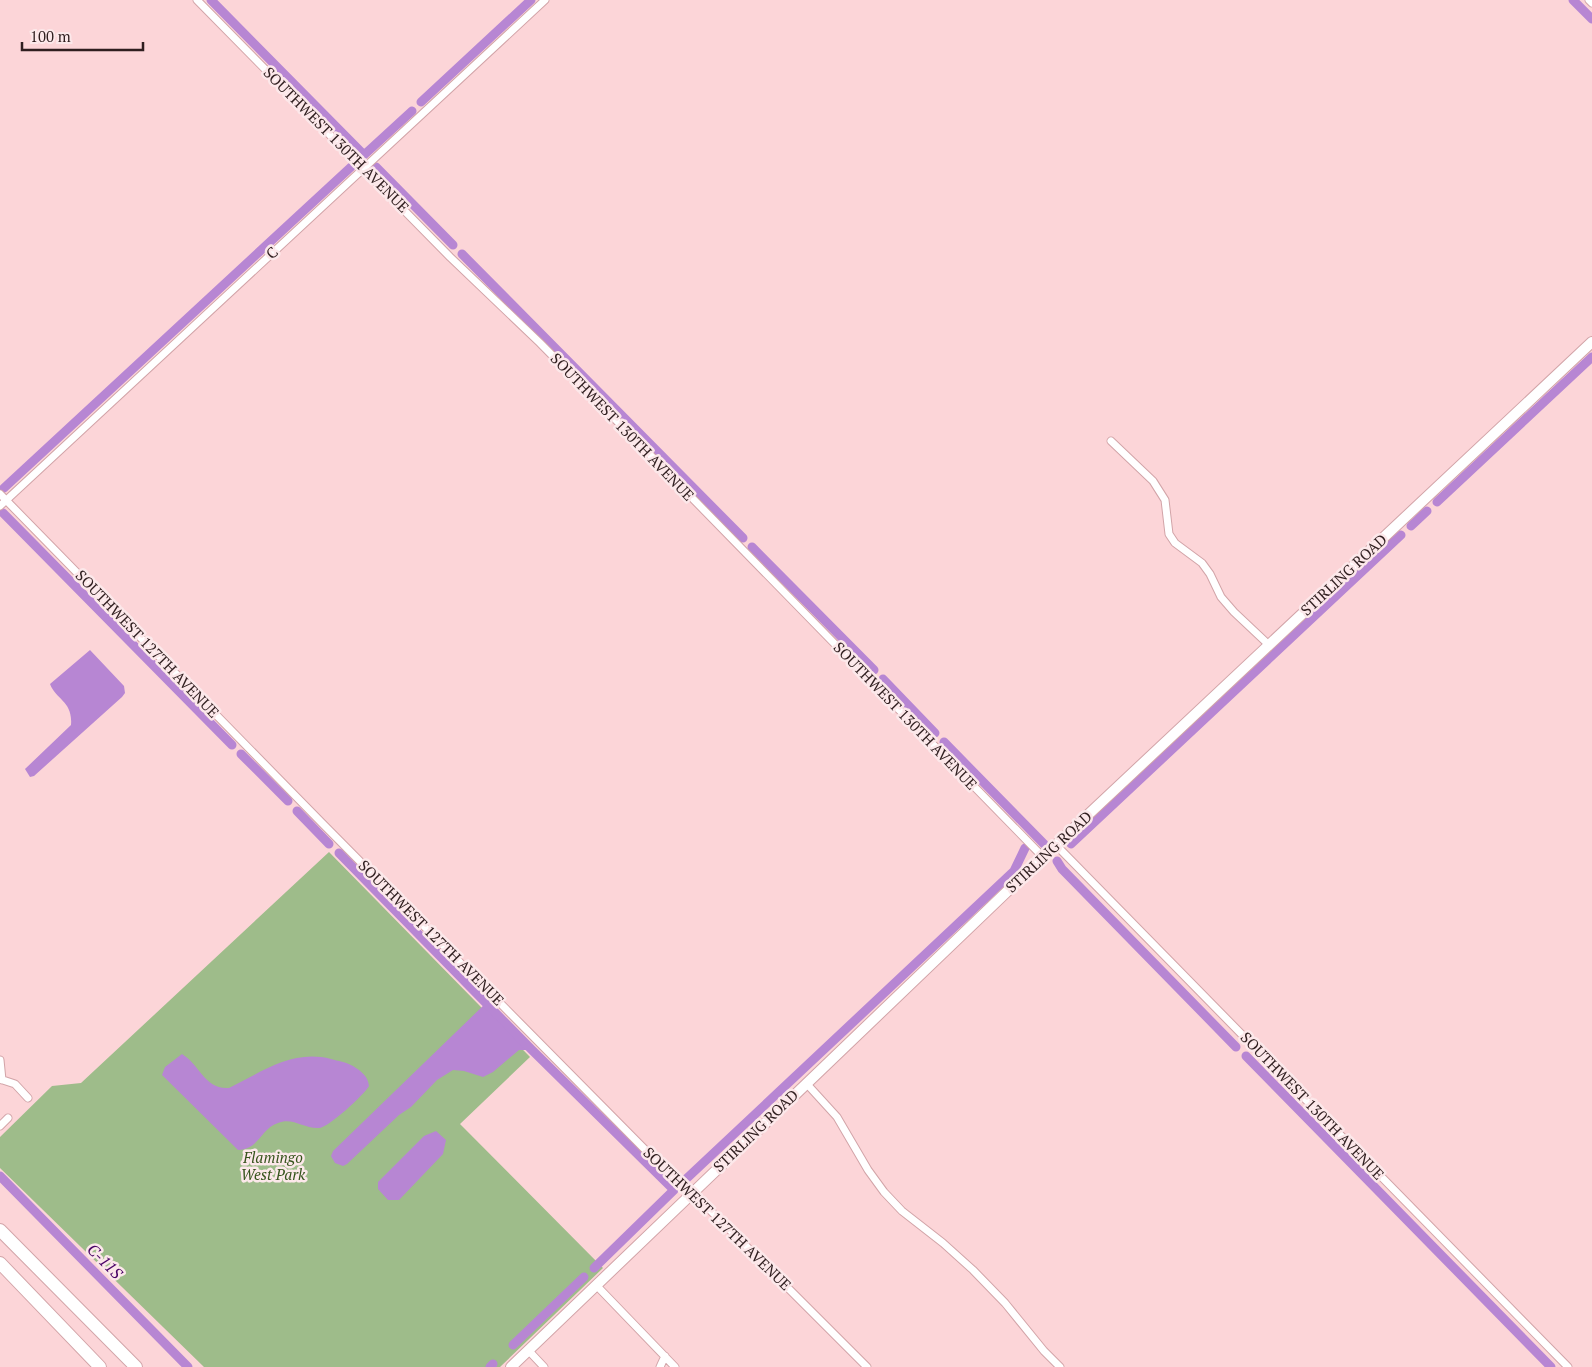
<svg xmlns="http://www.w3.org/2000/svg" width="1592" height="1367" font-family="'PT Serif',serif">
<style>
.green{fill:#9ebc8a}
.water{fill:#b786d3}
.lines{fill:none;stroke-linecap:round;stroke-linejoin:round}
.canal{stroke:#b786d3;stroke-width:9}
.street-casing{stroke:#d2a4a8;stroke-width:9}
.secondary-casing{stroke:#d2a4a8;stroke-width:12}
.highway-casing{stroke:#d2a4a8;stroke-width:14}
.street{stroke:#fff;stroke-width:7}
.secondary{stroke:#fff;stroke-width:10}
.highway{stroke:#fff;stroke-width:12}
.labels{text-anchor:middle;stroke-width:5;stroke-linejoin:round;paint-order:stroke}
.street-label{font-size:15px;fill:#2f1e1f;stroke:#fce8ea}
.park-label{font-size:15px;font-style:italic;fill:#35531b;stroke:#fce8ea}
.water-label{font-size:16px;font-style:italic;fill:#4a0466;stroke:#fce8ea}
</style>
<rect width="100%" height="100%" fill="#fcd5d8"/>
<path class="green" d="M329,852L530,1057L460,1124L603,1268L500,1367H204L0,1168V1137L52,1086L81,1083Z"/>
<path class="water" d="M90,650L124,686L125,693L122,697L34,776L30,777L25,769L71,725C73,701 56,700 50,684Z
M486,1003L532,1050H519L493,1072L483,1077L464,1071L453,1070L437,1080L411,1107L399,1115L347,1164L343,1166L335,1163L331,1156L333,1151Z
M182,1054C200,1065 205,1090 229,1088C262,1072 292,1049 331,1059C338,1061 346,1062 353,1066C361,1071 368,1076 369,1086C364,1095 328,1128 319,1128C304,1129 293,1117 278,1123C260,1129 260,1149 238,1150L162,1075L165,1067Z
M436,1131L446,1140L443,1154L399,1200H388L378,1189V1182L424,1136Z"/>
<g class="lines">
<path class="canal" d="M211,0L364,155L412,111
M1573,0L1592,19
M421,102L531,0
M376,167L453,245
M462,254L743,538
M4,488L351,167
M1437,502L1592,357
M3,513L232,745
M1411,526L1427,511
M752,547L874,670
M883,679L935,733
M944,742L1044,844
M241,754L288,801
M297,811L329,844
M1071,844L1401,535
M339,853L532,1050L674,1190L594,1268
M1057,861L1062,869L1236,1047
M1246,1056L1551,1367
M0,1176L188,1367
M685,1180L1014,871L1025,848
M513,1345L584,1277
M490,1367L493,1364"/>
<g class="street-casing">
<path id="street" d="M197,0L450,257L540,343L615,419L1043,857
M1589,0L1592,3
M1111,441L1153,481L1165,500L1169,534L1175,543L1202,563L1210,574L1221,597L1234,612L1269,645
M0,494L321,822L682,1187L692,1192L867,1367
M0,506L545,0
M1056,845L1568,1367
M0,1060L2,1080
M0,1079L15,1084L28,1098
M806,1083L837,1117L868,1170L884,1192L902,1211L943,1243L973,1270L1005,1303L1044,1351L1060,1367
M0,1126L8,1118
M596,1285L675,1367
M528,1350L544,1367
M660,1367L665,1356"/>
</g>
<g class="secondary-casing">
<path id="secondary" d="M511,1367L1043,857L1592,342"/>
</g>
<g class="highway-casing">
<path id="highway" d="M0,1230L136,1367
M0,1263L100,1367"/>
</g>
<use href="#street" class="street"/>
<use href="#secondary" class="secondary"/>
<use href="#highway" class="highway"/>
</g>
<g class="labels">
<g class="street-label">
<text transform="translate(336 140) rotate(45)" y="5">SOUTHWEST 130TH AVENUE</text>
<text transform="translate(272 253) rotate(-43)" y="5">C</text>
<text transform="translate(622 427) rotate(46)" y="5">SOUTHWEST 130TH AVENUE</text>
<text transform="translate(1344 575) rotate(-43)" y="5">STIRLING ROAD</text>
<text transform="translate(147 644) rotate(46)" y="5">SOUTHWEST 127TH AVENUE</text>
<text transform="translate(905 716) rotate(46)" y="5">SOUTHWEST 130TH AVENUE</text>
<text transform="translate(1049 852) rotate(-43)" y="5">STIRLING ROAD</text>
<text transform="translate(431 933) rotate(45)" y="5">SOUTHWEST 127TH AVENUE</text>
<text transform="translate(1312 1106) rotate(46)" y="5">SOUTHWEST 130TH AVENUE</text>
<text transform="translate(756 1131) rotate(-44)" y="5">STIRLING ROAD</text>
<text transform="translate(717 1219) rotate(44)" y="5">SOUTHWEST 127TH AVENUE</text>
</g>
<g class="park-label">
<text x="273" y="1163">Flamingo<tspan x="273" dy="17">West Park</tspan></text>
</g>
<g class="water-label">
<text transform="translate(105 1261) rotate(45)" y="6">C-11S</text>
</g>
</g>
<path d="M22 42v8h121v-8" fill="none" stroke="#2f1e1f" stroke-width="2.5"/>
<text x="30" y="42" font-size="15" fill="#2f1e1f" stroke="#fce8ea" stroke-width="4" paint-order="stroke">100 m</text>
</svg>
